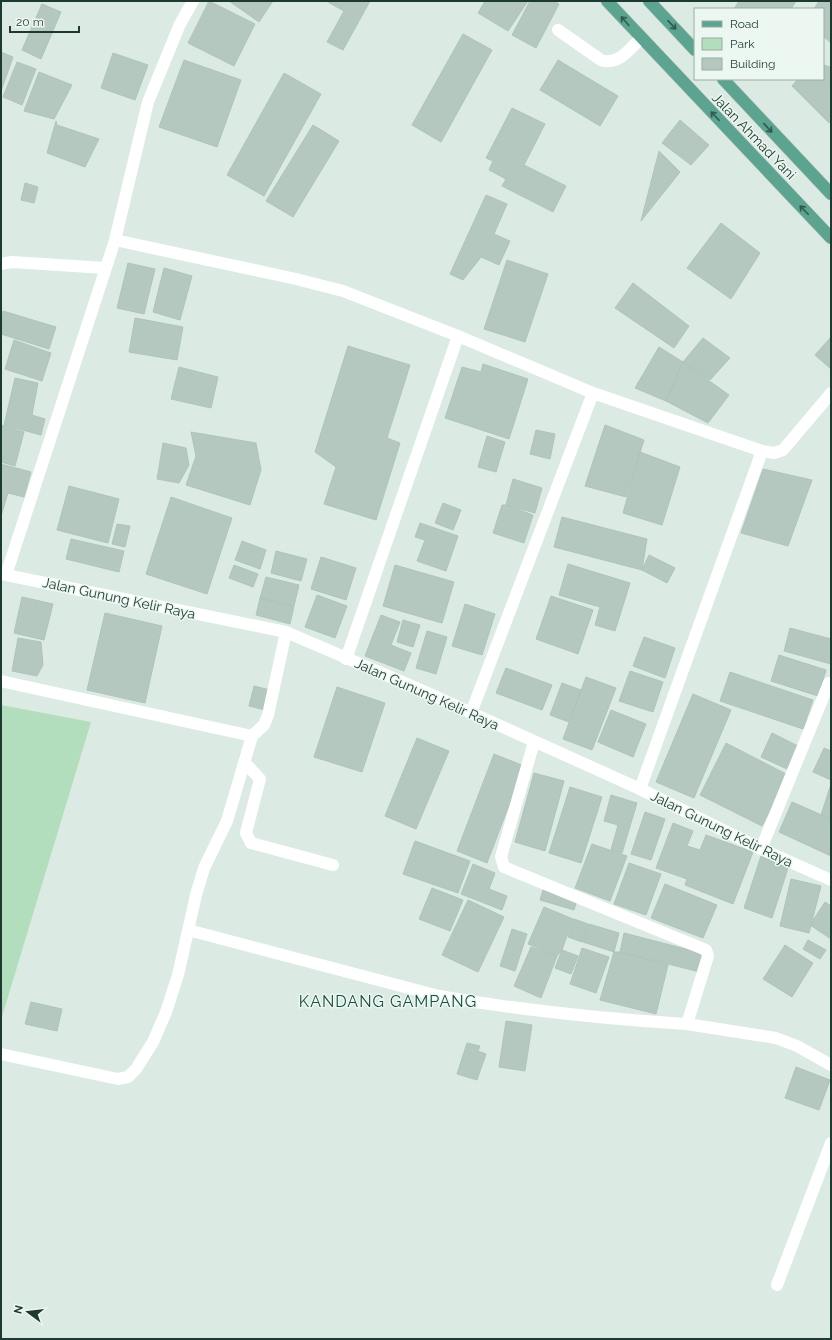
<svg xmlns="http://www.w3.org/2000/svg" width="832" height="1340" font-family="Raleway,sans-serif">
<style>
.green{fill:#b3debd}
.building{fill:#b5c8bf;stroke:#aec4bb}
.lines{fill:none;stroke-linecap:round;stroke-linejoin:round}
.major-casing{stroke:#bbc4c2;stroke-width:13}
.minor{stroke:#fff;stroke-width:12}
.major{stroke:#5da490;stroke-width:12}
.oneway{stroke:#305a4e}
.labels{text-anchor:middle;stroke-width:3;stroke-linejoin:round;paint-order:stroke}
.street-label{font-size:14px;fill:#1d3a32;stroke:#edf7f1}
.quarter-label{font-size:16px;letter-spacing:1px;fill:#184e3f;stroke:#edf7f1}
</style>
<rect width="100%" height="100%" fill="#dceae4"/>
<path class="green" d="M1,705L91,722L1,1020Z"/>
<path class="building" d="M209,1L255,24L234,66L188,43Z
M229,1H273L259,22Z
M326,1H370L343,50L327,42L344,11Z
M485,1H528L508,31L478,13Z
M530,1H553L559,4L536,48L512,35Z
M739,1H796L791,9H734Z
M819,1H831V43L823,36V9H814Z
M42,4L61,12L41,59L22,50Z
M463,34L492,50L441,142L412,125Z
M1,52L13,57L1,91Z
M113,53L148,65L135,100L101,88Z
M184,60L241,80L217,147L159,127Z
M558,60L618,96L600,126L540,90Z
M17,62L36,69L22,105L3,97Z
M823,65L831,67V119L829,123L792,86L798,79H823Z
M39,72L72,85L54,119L24,111Z
M284,73L321,94L264,196L227,175Z
M512,108L545,124L524,165L566,186L553,212L502,186L506,179L489,170L493,161L486,158Z
M680,120L709,145L691,165L662,143Z
M56,121L57,125L99,139L85,167L47,153Z
M313,125L339,141L293,217L266,201Z
M659,151L680,172L641,221Z
M25,183L38,187L34,203L21,200Z
M486,195L507,204L494,234L510,241L499,265L481,257L463,280L450,274Z
M721,223L760,253L731,299L687,268Z
M507,260L548,274L525,342L484,329Z
M128,263L155,269L144,314L117,308Z
M164,268L192,276L180,320L153,312Z
M633,283L689,326L674,348L615,308Z
M3,311L56,327L49,349L1,334Z
M135,318L183,327L177,360L129,352Z
M831,337V369L815,355Z
M703,338L730,358L710,380L683,362Z
M14,340L51,353L42,381L5,369Z
M348,346L410,365L387,438L400,443L376,520L324,504L336,467L315,452Z
M659,347L683,362L666,401L635,388Z
M683,362L729,395L708,423L666,401Z
M483,364L528,379L509,439L445,418L462,367L481,372Z
M179,367L218,377L211,408L171,399Z
M15,378L38,383L32,415L45,419L41,435L4,425Z
M1,425L24,432L15,466L1,462Z
M605,425L644,440L626,497L585,486Z
M536,430L555,434L550,459L530,454Z
M191,432L256,443L261,470L250,505L186,485L196,456Z
M487,436L505,442L496,472L478,467Z
M163,443L186,448L189,465L179,483L157,479Z
M640,452L680,467L662,525L623,513Z
M1,464L31,472L24,497L8,493L1,516Z
M763,469L812,480L788,546L741,533Z
M513,479L542,488L535,513L506,505Z
M69,486L119,499L108,543L57,530Z
M171,497L232,518L207,594L146,574Z
M443,503L461,510L453,530L435,523Z
M502,505H506L533,515L524,543L493,533Z
M562,517L647,539L642,570L554,547Z
M420,523L458,536L446,571L417,561L425,540L415,537Z
M117,524L130,526L125,547L112,544Z
M71,539L124,551L119,572L66,559Z
M242,541L266,550L260,569L235,560Z
M276,551L307,559L301,581L271,573Z
M649,555L675,568L667,583L642,570Z
M321,557L356,568L346,600L311,589Z
M568,564L630,583L615,631L595,625L600,607L559,595Z
M234,565L258,574L253,587L229,578Z
M395,565L454,582L442,623L383,606Z
M266,577L299,585L294,606L260,598Z
M317,595L347,606L335,638L305,627Z
M551,596L593,610L578,654L536,639Z
M22,597L53,604L44,640L14,633Z
M260,598L294,606L290,624L256,615Z
M465,604L495,614L482,655L452,646Z
M105,613L162,626L145,703L87,690Z
M381,615L400,622L391,645L411,653L404,671L365,656Z
M403,620L420,625L413,647L397,642Z
M790,628L831,639V664L784,651Z
M427,631L447,637L436,674L416,668Z
M644,637L675,648L665,678L633,666Z
M18,638L41,642L43,665L37,676L12,671Z
M779,655L826,670L818,696L771,681Z
M506,668L552,685L542,710L496,693Z
M630,671L663,682L653,712L619,701Z
M730,672L813,700L803,729L720,701Z
M586,677L616,688L592,750L563,739Z
M562,683L581,690L569,722L550,715Z
M254,686L270,690L265,710L249,706Z
M337,687L385,703L362,772L314,757Z
M693,694L731,710L694,798L656,782Z
M611,710L646,724L633,757L598,742Z
M772,733L798,746L787,769L761,757Z
M417,738L449,751L416,829L385,816Z
M726,743L788,775L762,826L700,795Z
M824,748L831,751V780L813,772Z
M494,754L524,766L487,863L457,851Z
M534,773L564,781L545,851L515,842Z
M570,787L602,797L581,863L549,853Z
M830,787H831V818L821,815Z
M611,795L637,803L622,853L611,850L618,825L604,821Z
M792,802L831,819V856L779,832Z
M645,812L665,819L651,860L631,854Z
M673,823L693,831L687,846L700,850L706,835L753,852L733,904L685,885L687,879L656,868Z
M415,841L470,861L458,893L403,874Z
M592,844L627,856L610,901L575,888Z
M761,856L789,865L772,918L744,908Z
M629,863L661,874L646,915L614,904Z
M473,864L495,873L489,889L507,896L502,910L461,894Z
M791,879L821,886L809,933L780,926Z
M665,884L717,905L703,938L651,918Z
M432,888L463,900L450,931L419,919Z
M543,890L577,900L574,910L540,900Z
M468,900L504,917L478,972L442,955Z
M825,902L831,906V939L810,925Z
M544,907L573,919L562,950L557,956L528,944Z
M574,919L588,924L582,942L568,937Z
M589,924L619,933L614,952L583,942Z
M512,929L527,934L515,971L500,966Z
M624,933L705,954L700,972L620,952Z
M808,940L826,950L820,959L803,949Z
M785,945L813,963L792,997L763,979Z
M531,947L557,956L541,998L514,986Z
M582,948L609,957L596,993L570,984Z
M562,950L578,956L571,974L555,968Z
M614,952H620L668,965L656,1014L600,1000Z
M31,1002L62,1009L57,1031L25,1024Z
M506,1021L532,1025L525,1071L499,1067Z
M467,1043L480,1046L478,1051L486,1054L477,1080L457,1074Z
M796,1067L830,1080L819,1110L785,1098Z"/>
<g class="lines">
<g class="major-casing">
<path id="major" d="M607,1L831,238
M649,1L695,50
M723,79L831,194"/>
</g>
<path class="minor" d="M558,30L601,60C618,66 630,49 641,38
M115,240L296,279L343,291L458,336L593,393L762,451L774,453L783,450L831,393
M1,264L12,262L105,268
M1,574L286,632L421,690L640,789L761,849L831,880
M6,575L115,240L148,102L180,24L193,1
M346,659L458,336
M1,681L252,736L264,725L268,715L286,632
M471,713L593,393
M244,762L260,779L246,833L251,843L333,865
M640,789L762,451
M761,849L829,683
M188,930L439,996C520,1010 604,1019 687,1024L708,956L706,950L504,867L501,857L534,742
M687,1024L776,1038L797,1046L831,1065
M1,1054L118,1079L128,1077L136,1069L153,1042L166,1012L178,975L196,895L204,868L227,821L252,736
M777,1285L831,1143"/>
<use href="#major" class="major"/>
</g>
<defs><path id="oneway-shaft" d="M-6 0H5M1.5-3L5.5 0L1.5 3" fill="none" stroke-width="1.6" stroke-linecap="round" stroke-linejoin="round"/></defs>
<g class="oneway">
<use href="#oneway-shaft" transform="translate(625 21) rotate(-132)"/>
<use href="#oneway-shaft" transform="translate(672 25) rotate(47)"/>
<use href="#oneway-shaft" transform="translate(715 116) rotate(-134)"/>
<use href="#oneway-shaft" transform="translate(768 128) rotate(47)"/>
<use href="#oneway-shaft" transform="translate(804 210) rotate(-134)"/>
</g>
<g class="labels">
<g class="street-label">
<text transform="translate(754 136) rotate(46)" y="5">Jalan Ahmad Yani</text>
<text transform="translate(119 598) rotate(12)" y="5">Jalan Gunung Kelir Raya</text>
<text transform="translate(427 694) rotate(24)" y="5">Jalan Gunung Kelir Raya</text>
<text transform="translate(722 829) rotate(26)" y="5">Jalan Gunung Kelir Raya</text>
</g>
<g class="quarter-label">
<text x="388" y="1007">KANDANG GAMPANG</text>
</g>
</g>
<rect width="832" height="1340" fill="none" stroke="#1d3a32" stroke-width="4"/>
<rect x="694" y="8" width="130" height="72" fill="#edf7f1" stroke="#9aaba5"/>
<rect x="702" y="21" width="20" height="6" fill="#5da490" stroke="#9aaba5"/>
<text x="730" y="28" font-size="12" fill="#1d3a32">Road</text>
<rect x="702" y="38" width="20" height="12" fill="#b3debd" stroke="#9aaba5"/>
<text x="730" y="48" font-size="12" fill="#1d3a32">Park</text>
<rect x="702" y="58" width="20" height="12" fill="#b5c8bf" stroke="#9aaba5"/>
<text x="730" y="68" font-size="12" fill="#1d3a32">Building</text>
<g transform="translate(28 1312) rotate(285)" stroke="#edf7f1" stroke-width="3" paint-order="stroke">
<path d="M0-3L7 15L0 10L-7 15Z" fill="#1d3a32"/>
<text y="-6" font-size="11" font-weight="bold" text-anchor="middle" fill="#1d3a32">N</text>
</g>
<path d="M10 26v6h69v-6" fill="none" stroke="#1d3a32" stroke-width="2"/>
<text x="16" y="26" font-size="12" fill="#1d3a32" stroke="#edf7f1" stroke-width="3" paint-order="stroke">20 m</text>
</svg>
